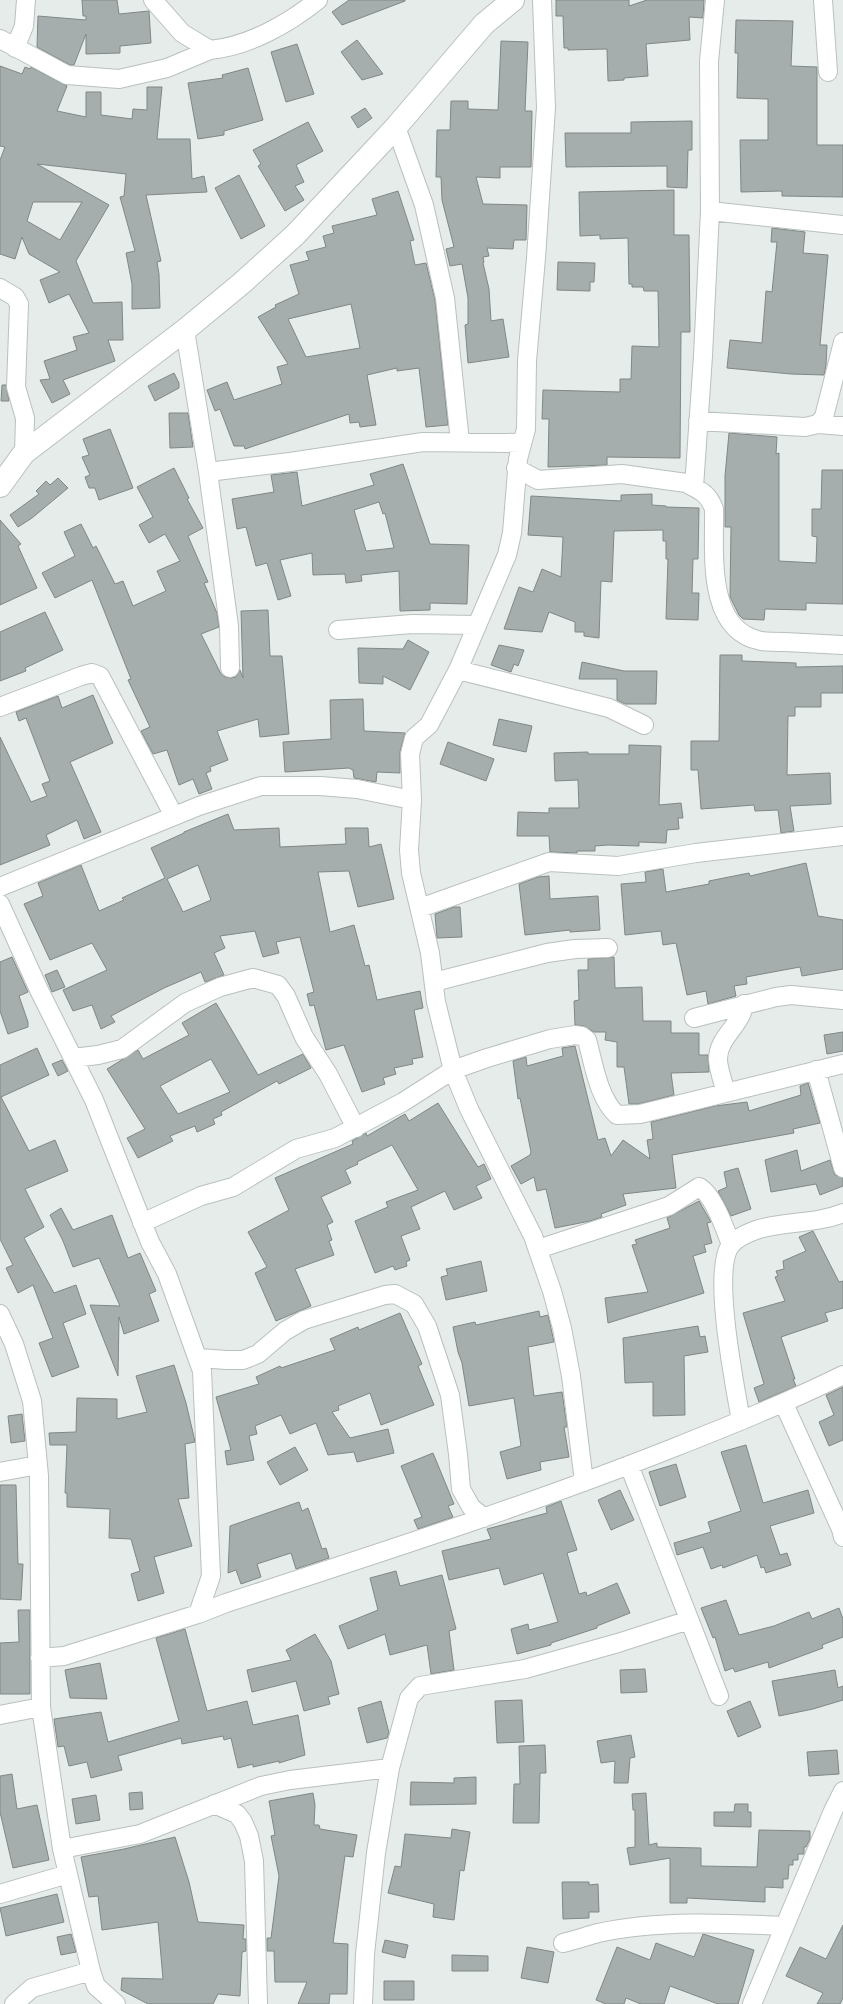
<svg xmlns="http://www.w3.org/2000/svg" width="843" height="2004" font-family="Bitter,serif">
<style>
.building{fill:#a6aead;stroke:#808787;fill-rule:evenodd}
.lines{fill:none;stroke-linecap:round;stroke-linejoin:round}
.minor-casing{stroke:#b9c1bd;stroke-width:20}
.tertiary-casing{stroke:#b9c1bd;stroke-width:24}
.minor{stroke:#fff;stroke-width:18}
.tertiary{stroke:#fff;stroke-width:22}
</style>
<rect width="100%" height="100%" fill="#e5ece9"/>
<path class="building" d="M82,0H117L119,14L149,11L151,43L120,46V53L86,54V34L74,65H70L37,47L38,16L86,20V16H83Z
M349,0H405V1L342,25L332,12Z
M556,0H629V6L647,0H704L703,18L689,17L690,40L646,44L648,76L624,78V80L608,81L607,49L568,50V48H564L563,16H556Z
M736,20L793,21L791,66L817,67V145H843V197L782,196V191L741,192L740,140H768V99L737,98L738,53H735Z
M357,40L383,74L362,80L341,52Z
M501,41L528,42L525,111H532L531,167H500V178L476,177L483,204L527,205L526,240H514L513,249L487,248L489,256L483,257L484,262L483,263L489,289L491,321L503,319L509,357L468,363L465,325L468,324V298L462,264L450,266L446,249L454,247L442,200L441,177H436L437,130H450L451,101H468V109L498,110Z
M297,44L314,94L286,102L271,52Z
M0,66L22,74L25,67L30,69L31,67L67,86L57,111L86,117V92H101V115L132,119L133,109L147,110V87H162L157,139H190L192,179L204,176L207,192L146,195L161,261L157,262L159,274L160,308L132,309V284L126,253L135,251L120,197L124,196L126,174L37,164L109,205L76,261L93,303L122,302L123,340H108L115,361L63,380L70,394L52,403L40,380L50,379L44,361L77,350L73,337L89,333L69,294L49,303L40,280L60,272L29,254L22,237L15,259L0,254V160L5,147L0,146ZM33,202H82L60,240L27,221Z
M248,68L263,120L224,131V135L198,139L188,83L223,78L222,75Z
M365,108L372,118L358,128L351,117Z
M692,121V150H688L687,188L667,187V166L566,167L565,133H631V122Z
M308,122L323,151L296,165L304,182L295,186L304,200L285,211L258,166L261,164L253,150Z
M239,175L265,226L241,239L215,188Z
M674,190V235H689L690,332H681L680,458L607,457V465L548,467L549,419H542L543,390L620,392V379H631L632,346L659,347L658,291H644L643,287H632V284H629L628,238L600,239V235L580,236L579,192Z
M398,191L414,240L410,241L415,265L426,263L435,300L448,425L426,427L419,368L397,371V368L367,375L376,425L360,427L359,422L350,423L349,414L245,449L244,446H234L220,409L215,411L207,390L227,382L234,400L282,384L277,367L288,364L258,317L276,307L275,305L299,294L290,265L309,260L306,252L326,247L323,236L334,233L332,226L377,215L372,199ZM351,304L360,348L306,357L288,319Z
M772,228L805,232L803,253L828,255L820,345H827L826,365L824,375L791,374L727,368L730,340L762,343L766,291L772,292L777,242H771Z
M558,262L595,263L594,282H590V291L557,290Z
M174,373L179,383V388L155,401L148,386Z
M2,385H6L9,401H1Z
M169,413H188L193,447L170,448Z
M110,429L133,488L99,500L95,488H89L85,477L90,475L82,457L89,455L83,439Z
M729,433L777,437L776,454L779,453V561L816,563L817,537L812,536V509H821L822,470H843V604L806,603V610L765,609L764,620L743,619L739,615L730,597L731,527H725V476Z
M403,464L430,544L469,545L467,604L430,603V610L400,611L399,571L361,575L362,581L346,583L345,574L313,575L312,553L280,560L291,596L278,600L267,563L256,566L246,527L237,529L232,499L274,492L271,475L297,472L302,506L374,485L370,474ZM379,502L383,514L385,513L394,548L366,551L354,510Z
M174,468L189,498L187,499L203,528L188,536L208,582L204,583L217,613L219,627L201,634L221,674L225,677L231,678L236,677L240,670L243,678L241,611L268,610L270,656H282L289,734L260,737L258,719L217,731L228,760L210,767L211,771L206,773L212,789L199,794L193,779L179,785L167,750L153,754L141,731L150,727L128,680L131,679L92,580L55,598L42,573L75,556L64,532L81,524L93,548L96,546L115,584L123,581L133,606L166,591L157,571L180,561L165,534L149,543L139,525L153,517L137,487Z
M58,478L68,488L32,518L18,527L10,515L39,494L36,491L46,481L50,485Z
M652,494V505L666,506V507L699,508L698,559H693L692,593H699L698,620L666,619L668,559H666V541H663V530L614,531L612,582L601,581L599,638L584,636V632H575V622L549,612L542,632L504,629L519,587L533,592L542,569L561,577L563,537L528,535L531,496L621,501V495Z
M0,520L21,544L18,546L37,588L0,605Z
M45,612L63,650L25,668L26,671L0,681V632Z
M408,640L429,652L410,690L383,676V684L359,683L358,648L403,649Z
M499,645L524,650L518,666L514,664L511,672L491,665Z
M720,655H742V661L796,663V667L843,666V693H821V707H795V716H788L787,775L830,773L831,804L790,806L794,831L781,833L778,810L755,811L754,805L701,809L698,770H691V741H719Z
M582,662L624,671H657L656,704H625L617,700V679H579Z
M93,695L113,743L70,762L101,832L84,839L77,820L46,835L50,845L0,865V737L31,802L47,796L42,784L50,781L26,718L19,721L16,712L58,696L62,708Z
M363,699L364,731L405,733L400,752V773L377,772L376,782L354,778L353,770L349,768L285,772L283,742L331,739L330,700Z
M499,719L532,726L526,752L493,745Z
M448,742L494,759L486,781L440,764Z
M629,745L661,746L659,805L681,803L683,818H678L679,829L667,830L666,843L639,842V846L608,845L595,846V851H577V853L550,852L549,836H517L518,812L549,813V808H579L578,780L555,781L554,753L588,752V754H629Z
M228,814L234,830L279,828L280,847L346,844L345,828H368L369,847L381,844L394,899L358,907L349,871L318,872L330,932L354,925L365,966L369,965L377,1000L420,991L423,1008L414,1010L423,1057L412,1059L413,1064L394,1068L396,1074L383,1078L385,1084L362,1092L344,1045L326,1050L314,1005L310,1006L307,994L314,992L300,937L276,942L279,953L263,957L255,931L220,936L225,948L214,953L224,975L205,982L201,972L164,988L111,1016L115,1022L101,1029L92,1005L73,1011L63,990L107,970L92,943L50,960L24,904L43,896L38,883L81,865L99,911L124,900L122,898L165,878L151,848L184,833V832ZM198,865L211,900L183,912L167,879Z
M806,863L818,916L843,920V969L802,976L800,967L746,977L747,984L734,986L736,996L708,1004L706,991L687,995L676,943L663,945L661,931L625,935L621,884L646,882L645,872L663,869L666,892L709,884V881L749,873L750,876Z
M549,876L550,899L598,896L600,930L570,932V930L525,935L519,884L538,877Z
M454,907H460L462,937L437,938L435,914Z
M12,957L28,992L19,996L28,1022V1027L8,1034L0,1011V962Z
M614,957L615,988L642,987L643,1021H671V1033H699V1055H708L709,1072L671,1073L674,1095L638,1104H629L624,1067H617V1042L605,1040L606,1032H594L584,1026L575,1025L574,1001L579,1000L578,970H588V959Z
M57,970L65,987L52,992L45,975Z
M216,1003L258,1075L303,1054L311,1068L279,1084L277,1081L221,1112L222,1115L213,1119L215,1124L197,1132L195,1126L170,1136L173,1141L138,1158L127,1138L145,1129L107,1069L138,1050L143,1059L189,1035L182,1023ZM211,1059L230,1092L178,1114L160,1086Z
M843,1032V1051L827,1054L824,1035Z
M575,1046L598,1140L605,1138L611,1156L623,1140L650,1159L647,1140L653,1139L651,1122L715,1106L747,1102L749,1111L801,1095L800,1086L808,1083L820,1123L793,1129L794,1133L672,1155L676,1188L623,1194L626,1205L601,1214L602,1217L590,1221L555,1228L546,1189L537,1191L534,1177L521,1184L511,1166L530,1155L531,1152L520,1098L518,1099L513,1061L526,1057L527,1066L563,1056L562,1048Z
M37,1048L49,1075L1,1097L29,1151L55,1140L68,1171L25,1189L44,1227L24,1238L54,1293L76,1285L86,1314L63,1323L79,1367L52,1377L39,1343L53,1338L33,1285L18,1293L6,1268L13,1265L0,1239V1065Z
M62,1060L68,1071L58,1076L52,1064Z
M438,1103L478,1167L484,1164L491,1179L476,1186L482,1198L454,1210L445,1191L411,1207L420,1229L401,1236L410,1260L406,1262L407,1266L395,1270L393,1266L375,1273L355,1221L388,1207L386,1202L418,1190L392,1145L357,1162L358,1164L345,1170L351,1183L321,1197L333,1222L327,1225L332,1240L329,1241L334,1255L295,1269L311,1306L276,1321L255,1273L267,1267L248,1232L289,1210L275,1178L353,1144L352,1141L366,1133L367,1136L405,1114L409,1121Z
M797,1150L801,1171L830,1160L835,1175L843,1178V1186L820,1195L816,1184L771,1192L765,1160Z
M738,1168L751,1209L731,1216L718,1191L727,1187L724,1172Z
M699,1201L711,1222L707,1223L712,1243L704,1245L706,1252L693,1256L704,1293L608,1323L605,1298L648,1292L632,1245L637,1244L635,1240L670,1228L667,1218Z
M61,1208L73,1230L112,1215L128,1258L140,1253L156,1291L149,1294L159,1321L124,1334L119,1317L118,1376L90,1305L120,1306L99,1258L73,1267L63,1241L50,1215Z
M813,1231L839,1282L843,1281V1308L825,1313L828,1321L781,1337L795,1379H793L796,1386L759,1402L754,1388L764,1384L743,1313L785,1301L775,1277L778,1276L776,1271L784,1269L783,1261L806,1251L799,1237Z
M481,1261L487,1291L446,1300L441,1277L448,1275L446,1269Z
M539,1311L540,1317L548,1315L554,1342L528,1347L534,1396L562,1392L567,1427H564L569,1457L540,1462L541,1470L507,1479L500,1452L521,1446L514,1398L469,1406L462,1363L458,1352L453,1327L475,1322L476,1325Z
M400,1313L422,1364L418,1366L434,1405L381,1425L370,1393L338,1406L339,1410L332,1412L350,1438L388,1429L394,1453L357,1462L354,1452L328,1455L316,1423L290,1434L281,1415L255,1426L257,1434L249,1436L254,1460L227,1465L225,1451L231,1450L216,1397L259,1384L256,1377L280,1366L281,1368L335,1350L330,1339L358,1327L359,1330Z
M698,1326L700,1337L705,1336L708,1352L684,1356L685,1415L653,1416V1382L625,1383L623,1338Z
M174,1365L186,1403L194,1437L195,1442L185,1444L189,1498L178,1499L192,1546L154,1557L164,1593L138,1601L131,1574L140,1571L131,1539L109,1538L110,1509L67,1507V1493H65L67,1445H50L49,1433L76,1432L77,1398L117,1399V1419L147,1412L136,1376Z
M843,1387V1440L829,1446L819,1422L834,1415L826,1395Z
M22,1414L25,1441L11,1443L8,1416Z
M746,1445L763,1503L808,1490L814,1513L770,1526L780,1555L787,1553L791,1565L766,1573L764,1567L761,1568L757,1555L723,1568L722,1565L711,1569L703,1547L677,1555L674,1543L711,1532L708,1522L741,1511L721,1452Z
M295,1447L308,1470L280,1485L267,1462Z
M433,1453L454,1504L448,1506L453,1517L418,1529L414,1520L422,1517L401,1466Z
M676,1464L686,1497L660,1506L649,1472Z
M0,1485H16L18,1564H23L21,1600L0,1599Z
M620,1490L634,1520L611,1530L598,1500Z
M561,1501L577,1550L567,1553L579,1594L586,1592L587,1596L617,1583L630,1613L597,1626V1628L551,1643V1645L517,1654L511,1629L528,1624L529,1630L558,1622L543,1573L504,1585L499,1568L449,1580L442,1551L491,1539L487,1529L547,1513L546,1507Z
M299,1502L302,1511L308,1508L322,1549L326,1548L329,1558L296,1569L291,1553L257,1564L261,1577L241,1584L236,1570L228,1573L230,1526Z
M396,1571L400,1586L442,1575L456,1629L449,1631L454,1670L431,1674L427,1645L390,1655L385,1634L348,1649L339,1626L378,1610L370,1578Z
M726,1600L739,1635L774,1626L809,1612L812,1619L839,1608L843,1619V1637L822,1645L823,1648L769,1668L768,1662L735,1672L733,1668L725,1671L715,1637L713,1638L701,1608Z
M18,1610H30V1694H0V1643L19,1642Z
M185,1629L207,1711L247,1701L253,1725L298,1715L305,1755L279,1763V1761L253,1767V1764L238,1768L231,1738L224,1740L223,1736L182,1744L181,1738L118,1756L122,1770L91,1778L87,1762L69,1766L64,1746L58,1747L54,1719L101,1712L108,1742L179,1721L156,1638Z
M315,1634L331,1661L339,1694L328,1697L330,1704L304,1711L296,1681L252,1692L247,1670L291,1660L286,1650Z
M100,1663L107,1699L70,1698L65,1670Z
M645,1669L647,1692L621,1693L620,1670Z
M835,1670L838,1688L843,1686V1700L813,1709L779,1716L772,1681Z
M522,1700L524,1742L497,1743L495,1701Z
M381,1701L389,1733L387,1738L367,1743L358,1708Z
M750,1701L761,1727L738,1737L727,1711Z
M631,1735L635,1757L630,1758L628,1783H614L615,1761L601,1763L597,1741Z
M545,1745L546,1773H540L539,1823H513L514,1784H520L519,1746Z
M837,1750L839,1774L809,1776L807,1752Z
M12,1774L17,1809L37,1805L49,1860L13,1868L0,1812V1776Z
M476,1777V1804L410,1805L411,1782L454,1783V1778Z
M142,1792L143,1809L130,1810L129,1793Z
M313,1793L315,1805L314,1825H319L320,1829L357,1835L353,1857L345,1856L333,1943L348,1944L347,1994H330L329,2004H298L307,1982H275L274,1951H267V1938H271L279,1876L271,1836L275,1835L269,1801Z
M646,1793L649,1845L657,1843V1847L701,1848V1866L757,1867L759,1830L810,1831V1839L806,1847H804V1854H798V1860H793V1865H789L788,1879H783V1888L765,1887V1902L687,1898V1903H670V1858L630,1865L627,1848L635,1847V1810H633L632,1794Z
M96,1795L100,1820L76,1824L72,1799Z
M735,1804H748V1812H751V1827L714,1826V1812H734Z
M452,1829L470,1832L464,1871L460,1870L454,1920L433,1917L434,1904L388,1893L395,1866L401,1867L405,1834L451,1838Z
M175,1837L189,1882L198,1922L244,1925L243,1939H246V1951L242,1952L240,1996L218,1994L213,2004H148L121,1990L122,1978L163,1979L158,1922L102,1930L98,1896L89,1897L81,1857L124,1849Z
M562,1882H589V1885L598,1884L599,1912H589V1918L563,1919Z
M57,1894L64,1922L6,1936L0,1908Z
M843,1925V1998L840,2004H817L823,1993L786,1976L800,1947L826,1959Z
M71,1934L76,1952L61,1955L57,1937Z
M703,1934L754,1950L738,2004H718L670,1986L664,2004H641L626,1998L624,2004H606L596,2000L617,1947L650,1960L656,1943L694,1957Z
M385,1940L408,1945L405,1958L382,1952Z
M527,1947L554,1952L548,1983L521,1978Z
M452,1955L488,1956V1971H452Z
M384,1981H414V2000H384Z"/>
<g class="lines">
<g class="minor-casing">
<path id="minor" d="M153,0L182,33L210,50C249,46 288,24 318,0
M542,0L546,107L536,258L527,361L526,429L518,459L512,533L507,555L458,670L429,725L414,738L410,754L412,800L409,850L411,873L430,953L436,1002L453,1070L469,1109L533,1236L552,1291L562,1328L571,1376L584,1482
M823,0L828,72
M0,39L67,75L119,79L167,68L210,50
M15,48L24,26L26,0
M396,127L424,205L445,298L460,442
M710,211L843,225
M0,288L15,297L19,304L16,387L25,418L24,453
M185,330L208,472L229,626L230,668
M698,421L805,427L818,424L824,417L843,342
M818,424L843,426
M516,468L538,480L622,474L686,483C701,491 708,493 714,509C715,551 705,630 761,641C768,642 777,642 785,642C804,643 824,644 843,645
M208,472L290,462L423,442L522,443
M694,487L703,356L710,211L709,61L715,0
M338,630L412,624L476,625
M458,670L609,708L644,725
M0,707L81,676L92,673L100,676L174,816
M0,887L199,806L261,786H320L357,789L412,800
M0,904L39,990L94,1100L150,1242L167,1274L202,1371L211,1576L198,1614
M420,908L549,862L618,866L696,853L843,836
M434,982L547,953L575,949L608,948
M694,1018L776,997L791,995L843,1000
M73,1058L98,1055L122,1049L185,1003L220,987L253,978L278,985L286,996L304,1037L328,1074L356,1128
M816,1070L843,1168
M726,1092C723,1082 718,1069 718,1059C718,1037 742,1025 744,1004
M142,1223L201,1196L233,1187L296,1149L335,1138L403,1102L453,1070L487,1058L550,1039L575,1035L582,1036L587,1040C594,1065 598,1097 617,1115L640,1114L843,1064
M538,1249L669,1206L699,1187C713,1194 726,1231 731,1245
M0,1314L14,1344L32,1401L39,1476L41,1707L62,1849L91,1971L96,1986L116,2004
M198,1358L227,1360H243L258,1354L285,1331L304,1320L385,1295L395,1294L414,1304L427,1326L450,1395L458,1454L461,1489L471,1507L484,1518
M784,1404L841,1529L843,1537
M741,1421C735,1386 712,1273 730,1246C736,1238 750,1232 759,1229C787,1221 816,1224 843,1213
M629,1465L719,1696
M0,1472L38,1465
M40,1658L64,1656L198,1614L226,1603C376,1554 526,1506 673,1448C731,1425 786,1403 843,1375
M0,1715L41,1707
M214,1804L237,1814L243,1822L249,1836L254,1861L258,2004
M62,1849L140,1834L261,1786L290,1780L390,1768
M0,1894L68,1874
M563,1943C575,1940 587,1936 598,1933C658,1920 725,1923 785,1926
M14,2004L32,1988L91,1971
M363,2004L365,1954L376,1853L390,1768L409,1698L420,1686L525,1669L618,1643L689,1620
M752,2004L833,1811L843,1791"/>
</g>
<g class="tertiary-casing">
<path id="tertiary" d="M0,486L24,453L185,330L242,283L295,235L396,127L484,24L513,0"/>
</g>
<use href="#minor" class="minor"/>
<use href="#tertiary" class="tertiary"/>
</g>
</svg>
